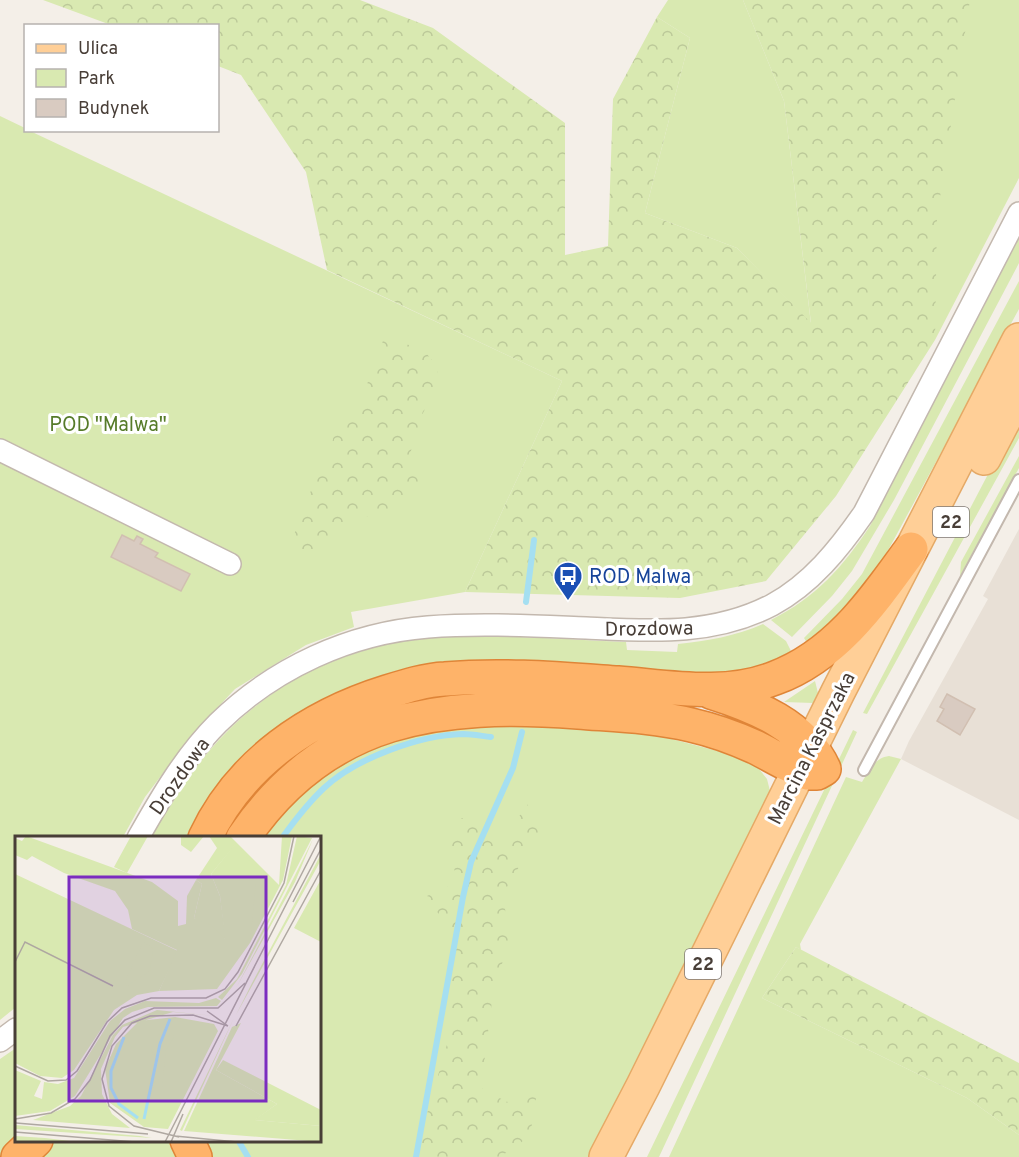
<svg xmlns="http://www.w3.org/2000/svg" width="1019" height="1157" font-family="Overpass,sans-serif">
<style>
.residential{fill:#e8e0d6}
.green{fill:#d9e9b1}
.forest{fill:url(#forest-crowns)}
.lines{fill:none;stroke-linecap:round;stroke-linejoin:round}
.stream{stroke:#a5dff1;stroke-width:6}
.building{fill:#d9cbc1;stroke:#d1bfb1;stroke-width:1.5}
.lane-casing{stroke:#c3b8ae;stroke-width:14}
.street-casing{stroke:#c3b8ae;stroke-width:24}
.primary-casing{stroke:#e5a966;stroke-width:36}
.highway-casing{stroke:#df8538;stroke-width:36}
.lane{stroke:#fff;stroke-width:10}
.street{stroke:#fff;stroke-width:21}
.primary{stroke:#ffcf97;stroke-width:33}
.highway{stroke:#feb369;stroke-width:33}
.labels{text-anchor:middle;stroke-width:6;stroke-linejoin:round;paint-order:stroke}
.shield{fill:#fff;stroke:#7f7873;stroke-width:1.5}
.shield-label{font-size:18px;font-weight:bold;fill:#483e37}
.park-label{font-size:20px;fill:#567b29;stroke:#fff}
.transit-label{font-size:20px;fill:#164399;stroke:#fff;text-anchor:start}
.street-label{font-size:20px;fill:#483e37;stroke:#fff}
.inset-river{fill:none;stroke:#a5dff1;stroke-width:3}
.inset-road{fill:none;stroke:#afa8a1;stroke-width:1.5}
.view{fill:#7b2cbf;fill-opacity:0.15;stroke:#7b2cbf;stroke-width:3}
.inset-edge{fill:none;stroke:#483e37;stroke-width:3}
</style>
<defs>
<pattern id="forest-crowns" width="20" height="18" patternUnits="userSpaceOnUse" patternTransform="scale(1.5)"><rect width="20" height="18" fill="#d9e9b1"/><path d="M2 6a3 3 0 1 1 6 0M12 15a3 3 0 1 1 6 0" fill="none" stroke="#bcc999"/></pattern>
</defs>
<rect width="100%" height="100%" fill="#f4efe8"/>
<path class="residential" d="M1019,529V820L901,759L909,741L988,599L983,596Z"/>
<path class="green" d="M668,0H743L784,101L811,324L737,248L645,213L690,38L657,17Z
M889,0H1019V178L935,340Z
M0,116L25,128L26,130L30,131L562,381L465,592L351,612L354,627L306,645L235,689L192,735L145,797L123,837L16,838V1007L0,1020Z
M1019,238V263L894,500L852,571L832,596L792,637L771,620C816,597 842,568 870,526Z
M1019,281V309L873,578L809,646L804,638L842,599L862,574Z
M1019,415V438L867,714L863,713Z
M1019,456V468L960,576L961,562Z
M763,624L786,641L794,657L742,676L372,682L193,837L150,838C200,748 260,683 359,652C371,648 382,643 394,641C426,634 461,635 494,636C538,637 582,640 626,642L627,650L677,652L678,644C707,641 736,636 763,624Z
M815,681L818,693L813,703L784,702Z
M549,722L664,737L752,760L767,779L771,795L597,1157H211L205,1141L320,1140V838L257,837L268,819L366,743L447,723Z
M853,730L857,732L659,1157H647Z
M889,756L901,759L800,944L801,950L796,947L762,998L967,1098L1019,1135V1157H669L846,777L862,782C869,771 874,758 889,756Z
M16,1048V1140L19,1141L0,1157V1059Z
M55,1140L177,1141L184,1157H37Z"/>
<path class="forest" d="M43,0H360L433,28L565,123V255L608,246L613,99L657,17L690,38L645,213L737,248L811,323L784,101L743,0H970L937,217L935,340L836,496L766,581L680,598L465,592L562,381L327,270L306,172L241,75L218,66V26L111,25Z
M384,338L423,349L438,368L434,391L422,415L410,454L421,485L399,515L357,517L302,563L290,545L312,488L330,454L336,424L362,398Z
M527,804L542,828L503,894L509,938L492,1001L481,1088L507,1102L538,1086L530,1136L500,1157H484V1147L473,1138L465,1157H417L418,1145L450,1034V932L427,896L456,883L449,823L474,814L501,845Z
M796,947L1019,1063V1135L967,1098L762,998Z"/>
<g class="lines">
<path class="stream" d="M526,602L534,540
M282,838C295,820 308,803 324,788C356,758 420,735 463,734C472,734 482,736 491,737
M238,1140L248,1157
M416,1157L463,897L471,862L513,768L522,732"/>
</g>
<path class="building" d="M122,535L134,541L137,536L143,539L140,544L158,553L155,557L190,574L181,591L111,557Z
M947,694L975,709L960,735L937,721L944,709L940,707Z"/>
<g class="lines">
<g class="lane-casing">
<path id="lane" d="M864,770L1019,480"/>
</g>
<g class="street-casing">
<path id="street" d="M0,450L230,564
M138,838C161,797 185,756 218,723C274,668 350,633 428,627C480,623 534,626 586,628C650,631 713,636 772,605C811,584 839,549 864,513L1019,213
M0,1041L16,1029"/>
</g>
<g class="primary-casing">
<path id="primary" d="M984,458L1019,391
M606,1157L643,1086L838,692L1019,340"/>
</g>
<g class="highway-casing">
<path id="highway" d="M205,838C240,763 310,716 387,692C406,686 425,680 445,679C502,674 560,679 618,683C670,687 724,698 775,678C837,655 874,600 911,549
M243,838C326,715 441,702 578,712C616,715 653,716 691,725C713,730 735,738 755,747C773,756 790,767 808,773H817L824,769C804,725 755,706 711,692
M187,1140L195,1157
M18,1157L36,1140"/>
</g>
<use href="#lane" class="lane"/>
<use href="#street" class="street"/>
<use href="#primary" class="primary"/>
<use href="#highway" class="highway"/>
</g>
<defs>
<g id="bus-pin" transform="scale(1.5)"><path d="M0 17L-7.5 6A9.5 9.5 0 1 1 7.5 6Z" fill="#1a4fb4" stroke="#fff"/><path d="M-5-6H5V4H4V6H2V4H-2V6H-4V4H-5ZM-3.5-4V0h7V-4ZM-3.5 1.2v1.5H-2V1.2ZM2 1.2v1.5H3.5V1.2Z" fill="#fff"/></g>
</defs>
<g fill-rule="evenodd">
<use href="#bus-pin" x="568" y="576"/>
</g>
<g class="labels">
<g class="shield">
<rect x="933" y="507" width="36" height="30" rx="4.5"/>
<rect x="685" y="949" width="36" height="30" rx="4.5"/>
</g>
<g class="shield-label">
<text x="951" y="528">22</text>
<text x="703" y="970">22</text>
</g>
<g class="park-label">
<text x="108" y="431">POD "Malwa"</text>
</g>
<g class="transit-label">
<text x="589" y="583">ROD Malwa</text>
</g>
<g class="street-label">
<text transform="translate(649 628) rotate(-1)" y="7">Drozdowa</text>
<text transform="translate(811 748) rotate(-63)" y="7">Marcina Kasprzaka</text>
<text transform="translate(179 776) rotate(-55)" y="7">Drozdowa</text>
</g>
</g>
<g transform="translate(15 836)">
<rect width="306" height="306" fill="#f4efe8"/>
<path d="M116,0H133L112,37L99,31ZM166,0H189L176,16L166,9ZM194,0H215L264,49L267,0H277L268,44L235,107L221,8L196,38L205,60L211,104L179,82L187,48L181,44L202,12ZM282,0L297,2L227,138L207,164L203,161L222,143L271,49ZM298,3L280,46L221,152L270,59ZM306,18V24L221,179L237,147ZM0,38L163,115L144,155L122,159L99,174L59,234L47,242L25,240L0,227ZM305,45H306V106L279,92ZM201,162L206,165L202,170L133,171L117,176L108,182L60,260L35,275L0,280V234L26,245L19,260L27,263L29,246L43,248L59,242L95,185L110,173L130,165L184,167ZM142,174L200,180L158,176L108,191L100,201L86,233L87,258L97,278L115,292L18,284L55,270L66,260L98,199L107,189ZM160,181L199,188L203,195L153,293L129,291L95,267L90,233L101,208L124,185ZM219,182L167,295L165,294ZM226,187L201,234L262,268L240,284L306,290V306L169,295L217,191ZM0,289L125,300L137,302L0,293ZM0,300L30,302L64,306H0Z" fill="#d9e9b1"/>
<path d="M11,0L137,46L163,65V90L171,88L172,60L181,44L187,48L179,82L196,89L210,103L205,60L196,38L221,7L242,35L235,107L202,153L144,155L162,114L117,93L113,74L100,55L49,37L17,20L12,24L0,19V2L7,5ZM128,106L138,112L135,135L112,150L110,146ZM156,196L159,201L151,214L147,251H158L156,261L150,270L145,261L133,281L141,241V221L136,214L142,212L141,200L145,198L151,204ZM208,224L306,274V290L239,284L262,268L201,234Z" fill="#d9e9b1"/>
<path class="inset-river" d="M109,201L96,235V252L104,268L123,282M129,283L145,208L155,183"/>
<path class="inset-road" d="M278,66L306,13M0,126L10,106L98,150M192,175L213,190M221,190L306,34M0,230L33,245L51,244L62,235L92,186L107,172L136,162H191L210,153L223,136L269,47L279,0M0,283L36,277L60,263L75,244L95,200L110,184L139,172H203L230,147M1,287L133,298M0,296L120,306M160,300L222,306M164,301L119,290L94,270L87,243L97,210L117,187L135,180L178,179L213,190M150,306L306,0M156,306L168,278"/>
<path class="view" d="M54,41H251V265H54Z"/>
<rect width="306" height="306" class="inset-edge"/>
</g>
<rect x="24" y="24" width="195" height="108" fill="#ffffff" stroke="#b6b2af" stroke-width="1.5"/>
<rect x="36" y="44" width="30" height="9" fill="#ffcf97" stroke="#b6b2af" stroke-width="1.5"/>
<text x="78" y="54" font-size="18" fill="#483e37">Ulica</text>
<rect x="36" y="69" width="30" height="18" fill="#d9e9b1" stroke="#b6b2af" stroke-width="1.5"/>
<text x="78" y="84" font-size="18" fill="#483e37">Park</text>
<rect x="36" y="99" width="30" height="18" fill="#d9cbc1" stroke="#b6b2af" stroke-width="1.5"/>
<text x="78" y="114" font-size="18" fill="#483e37">Budynek</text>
</svg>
